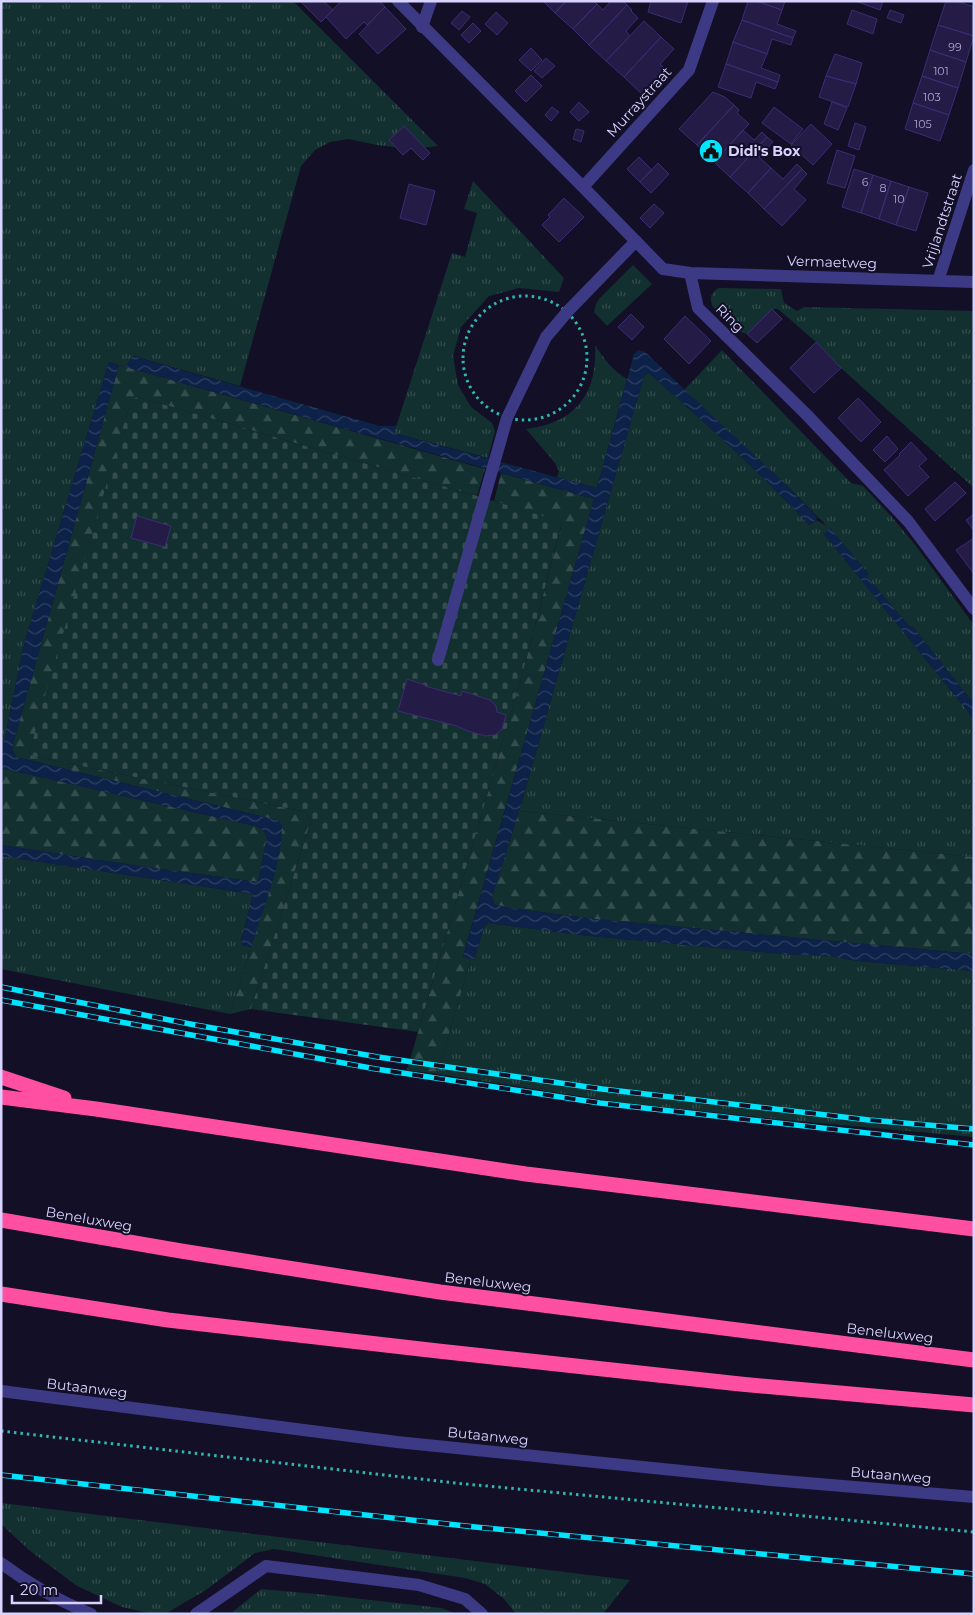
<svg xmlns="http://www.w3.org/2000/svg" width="975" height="1615" font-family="Montserrat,sans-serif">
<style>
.grass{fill:url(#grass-tufts)}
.forest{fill:url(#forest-firs)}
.cemetery{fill:url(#cemetery-stones)}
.water{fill:url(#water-waves)}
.building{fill:#241b47;stroke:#3b2d73}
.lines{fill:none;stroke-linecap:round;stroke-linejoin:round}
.path{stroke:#2fb8b0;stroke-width:3;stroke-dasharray:2.5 4;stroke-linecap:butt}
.service{stroke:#3d3a85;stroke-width:12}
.minor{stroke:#3d3a85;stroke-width:12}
.motorway{stroke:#ff4fa3;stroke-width:15}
.rail-casing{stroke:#00e5ff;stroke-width:5.5}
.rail{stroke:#130f26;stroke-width:4;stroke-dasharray:11;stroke-linecap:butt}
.labels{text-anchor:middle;stroke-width:4;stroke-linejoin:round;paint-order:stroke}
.number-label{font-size:11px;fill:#aca6d1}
.street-label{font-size:14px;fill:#d9d4ff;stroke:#130f26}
.poi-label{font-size:14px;font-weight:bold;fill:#d9d4ff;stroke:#130f26;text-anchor:start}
</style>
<defs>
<pattern id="grass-tufts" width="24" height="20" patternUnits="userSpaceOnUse" patternTransform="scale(1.25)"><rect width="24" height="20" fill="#12302f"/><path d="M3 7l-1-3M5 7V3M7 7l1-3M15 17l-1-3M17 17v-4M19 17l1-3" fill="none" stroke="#344d4e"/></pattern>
<pattern id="forest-firs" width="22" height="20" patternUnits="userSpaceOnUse" patternTransform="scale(1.25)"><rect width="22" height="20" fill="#12302f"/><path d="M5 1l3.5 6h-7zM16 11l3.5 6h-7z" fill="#344d4e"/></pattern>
<pattern id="cemetery-stones" width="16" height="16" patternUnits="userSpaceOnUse" patternTransform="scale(1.25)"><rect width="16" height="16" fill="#12302f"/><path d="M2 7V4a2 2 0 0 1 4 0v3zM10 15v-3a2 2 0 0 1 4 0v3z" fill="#344d4e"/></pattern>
<pattern id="water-waves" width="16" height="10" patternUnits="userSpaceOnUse" patternTransform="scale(1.25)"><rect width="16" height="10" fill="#0c2248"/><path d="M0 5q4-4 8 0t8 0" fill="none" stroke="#2f4163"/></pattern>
</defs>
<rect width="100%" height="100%" fill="#130f26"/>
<path class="grass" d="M1,1H293L438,146L411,149L377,145L349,139L330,142L315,150L301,166L240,386L133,356L126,367L109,362L24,644L1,756Z
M473,181L564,278L559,292L519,288L489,296L461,327L453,356L458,385L471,407L492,423L495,431L488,458L394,433L452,253L465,257L477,213L464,209Z
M633,265L652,284L607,326L594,312L596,304L599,299Z
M719,288L781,289L784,303L797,311L804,307L974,311V488L841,368L816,342L778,309H772L747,334L737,331L713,307C709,299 711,292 719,288Z
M595,345C604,359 613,371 627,379L597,488L557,477L559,471L555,463L526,429C575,423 598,394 595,345Z
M722,350L851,483L863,486L892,517L916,546L974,625V704L913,627L909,626L868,578V573L830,529L824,534L974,719V857L519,811L644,376L646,373H649C704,422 759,471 809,525L816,520L827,526L784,483L684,390Z
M1,856L253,894L241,940L242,945L251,947L230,1014L1,969Z
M488,923L580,935L782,954L829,956L858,961L974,971V1137L786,1120L617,1102L437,1074L471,959L474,960L484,927Z
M1,1503L630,1580L603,1614H516L504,1599L485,1584L465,1578L274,1549L255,1553L206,1590L165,1614H153L122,1607L77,1586L29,1550L1,1524Z
M261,1589L317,1594L442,1608L457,1614H230Z"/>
<path class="forest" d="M119,365L485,469L477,496L138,397L131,401L29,754L37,757L306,812L311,821L251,1009L230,1014L276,867L277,820L16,757L12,748Z
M501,473L594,499L463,956L471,959L437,1074L407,1070L521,679L562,523L494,501Z
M1,768L259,827L264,831L267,838L258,882L139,866L1,845Z
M519,811L974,857V954L595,919L509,908L494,904L492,897Z"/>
<path class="cemetery" d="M138,397L477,496L562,522L521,679L418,1032L251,1009L311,821L306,812L37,757L29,754L40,713L131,400Z"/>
<path class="water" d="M638,350L645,352L784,483L818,518L809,525C759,471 704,422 649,373L644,376L519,811L492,897L494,904L509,908L595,919L974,954V971L858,961L829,956L782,954L580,935L488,923L484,927L474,960L463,957L594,499L126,367L132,356L380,426H396L394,433L597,488L634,354Z
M109,362L119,365L12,748L16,757L277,820L282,825C282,867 263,908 251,947L242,945L241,940L253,894L1,856V845L139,866L258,882L267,838L264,831L259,827L1,768V756L24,644Z
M830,528L868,573V578L909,626L913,627L974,704V719L824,534Z"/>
<path class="building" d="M300,1H323L333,10L321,22Z
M341,1H380L385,7L367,25L364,22L346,39L326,17Z
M543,1H566L555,13Z
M566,1H594L597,4L573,29L555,13Z
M611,1H623L627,5L589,45L573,29L597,4L603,10Z
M651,1H688L681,23L648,12Z
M748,1H756L782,10L777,24L796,31L793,38L742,20Z
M756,1H785L782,10Z
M855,1H883L880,10Z
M946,1H956L974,7V36L938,25Z
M627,5L632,10L631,11L638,18L626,31L630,36L606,61L589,45Z
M385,7L406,29L378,54L359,34Z
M852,10L877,19L873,34L847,24Z
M890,10L904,15L901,23L887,18Z
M462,11L470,17L459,30L451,23Z
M496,12L508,23L497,35L485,24Z
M742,20L793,38L791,45L772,39L767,54L733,42Z
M644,21L661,37L624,77L606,61Z
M473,23L481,31L469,43L461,35Z
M938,25L974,36L966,62L930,50Z
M661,37L674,49L660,64L671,74L647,99L624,77Z
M733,42L767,54L761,68L780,75L778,82L726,64Z
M531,48L542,60L531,71L519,60Z
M930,50L966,62L958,88L922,76Z
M835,54L862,63L856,84L826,76Z
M546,58L555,66L542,78L534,71Z
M726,64L778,82L775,89L756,82L751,98L718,87Z
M531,75L542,86L526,102L515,91Z
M826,76L856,84L848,107L819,97Z
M922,76L958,88L949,115L913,103Z
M713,92L725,97L734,105L697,145L679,129Z
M579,102L589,112L579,121L570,112Z
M832,102L847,108L838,130L824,124Z
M913,103L949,115L940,141L905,129Z
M734,105L739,110L737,113L749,124L714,162L697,145Z
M552,107L559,112L551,121L545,115Z
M774,107L803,129L791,144L762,123Z
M855,123L866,127L859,150L848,146Z
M811,124L832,144L813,165L791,145Z
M404,126L430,153L423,160L411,148L403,155L389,140Z
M576,129L584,131L581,142L573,139Z
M743,130L754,140L762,132L767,137L730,177L714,162Z
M767,137L773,142L759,157L771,168L748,193L730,177Z
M837,150L855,156L845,188L827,183Z
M639,157L652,170L640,182L627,169Z
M658,163L669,174L651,193L640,182Z
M797,164L802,169L764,209L748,193L771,168L783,179Z
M802,169L807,174L794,189L806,200L782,226L764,209Z
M854,169L873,175L861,213L842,207Z
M873,175L891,181L879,219L861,213Z
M891,181L909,187L896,225L879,219Z
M409,184L435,191L426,225L400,218Z
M909,187L928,193L916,231L896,225Z
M564,198L584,217L559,242L542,225L550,217L548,215Z
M654,204L664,213L650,228L640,218Z
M772,309L782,319L757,343L747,334Z
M631,314L644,327L632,340L618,327Z
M685,316L711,341L689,364L664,339Z
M816,342L841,368L814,393L790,368Z
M858,398L881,422L861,442L838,418Z
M887,436L898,449L885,462L873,450Z
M911,442L927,459L919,466L929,477L908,496L884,470L900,455L899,454Z
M955,482L966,493L935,521L925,509Z
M974,514V531L966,520Z
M137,516L171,526L165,547L131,538Z
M974,538V574L956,550Z
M407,679L425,685V686L461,696L462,691L490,700L496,706L497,712L506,715L502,729L495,735L485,736L465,730L457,726L398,711Z"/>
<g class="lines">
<path class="path" d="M463 358a62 62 0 1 1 124 0a62 62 0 1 1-124 0Z
M1,1431L455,1483L974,1532"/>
<path class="service" d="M438,660L507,418L546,337L568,311L636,241
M1,1563C29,1584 59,1601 91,1614
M196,1614L266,1566L419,1585L465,1599L482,1614"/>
<path class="minor" d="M398,1L583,187L663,269L690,273L974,282
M422,27L431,1
M583,187L689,70L713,1
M690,273L698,308L805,413L908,521L974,609
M938,281L974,170
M1,1391L397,1442L771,1480L974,1497"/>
<path class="motorway" d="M1,1077L64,1098
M1,1097L96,1109L526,1174L974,1229
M1,1220L181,1251L440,1292L974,1360
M1,1294L168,1320L438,1351L740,1384L974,1405"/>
<g class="rail-casing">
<path id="rail" d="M1,987L190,1024L378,1057L602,1089L869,1120L974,1129
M1,1000L376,1069L600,1103L974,1145
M1,1475L475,1527L974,1574"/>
</g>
<use href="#rail" class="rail"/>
</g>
<defs>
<g id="civic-disc" transform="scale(1.25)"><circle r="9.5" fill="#00e5ff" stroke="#130f26"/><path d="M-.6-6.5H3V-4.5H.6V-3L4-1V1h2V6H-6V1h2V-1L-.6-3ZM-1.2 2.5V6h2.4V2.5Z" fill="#111"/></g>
</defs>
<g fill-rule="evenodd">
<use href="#civic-disc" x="711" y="151"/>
</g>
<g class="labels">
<g class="number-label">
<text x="955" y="51">99</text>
<text x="941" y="75">101</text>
<text x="932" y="101">103</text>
<text x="923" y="128">105</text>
<text x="865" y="186">6</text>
<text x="883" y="192">8</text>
<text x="899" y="203">10</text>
</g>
<g class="street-label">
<text transform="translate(639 102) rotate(-48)" y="5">Murraystraat</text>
<text transform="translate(942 221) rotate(-72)" y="5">Vrijlandtstraat</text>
<text transform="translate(832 262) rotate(2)" y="5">Vermaetweg</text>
<text transform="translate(730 318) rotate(45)" y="5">Ring</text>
<text transform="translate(89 1219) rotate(10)" y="5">Beneluxweg</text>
<text transform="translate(488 1282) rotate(7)" y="5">Beneluxweg</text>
<text transform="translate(890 1333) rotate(7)" y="5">Beneluxweg</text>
<text transform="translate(87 1388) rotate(7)" y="5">Butaanweg</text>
<text transform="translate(488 1436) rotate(6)" y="5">Butaanweg</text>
<text transform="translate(891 1475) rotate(5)" y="5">Butaanweg</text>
</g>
<g class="poi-label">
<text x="728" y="156">Didi's Box</text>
</g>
</g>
<rect width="975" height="1615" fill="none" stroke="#d9d4ff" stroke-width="5"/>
<path d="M12 1595v8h89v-8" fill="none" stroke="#d9d4ff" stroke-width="2.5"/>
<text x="20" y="1595" font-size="15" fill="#d9d4ff" stroke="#130f26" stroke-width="4" paint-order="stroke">20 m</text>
</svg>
